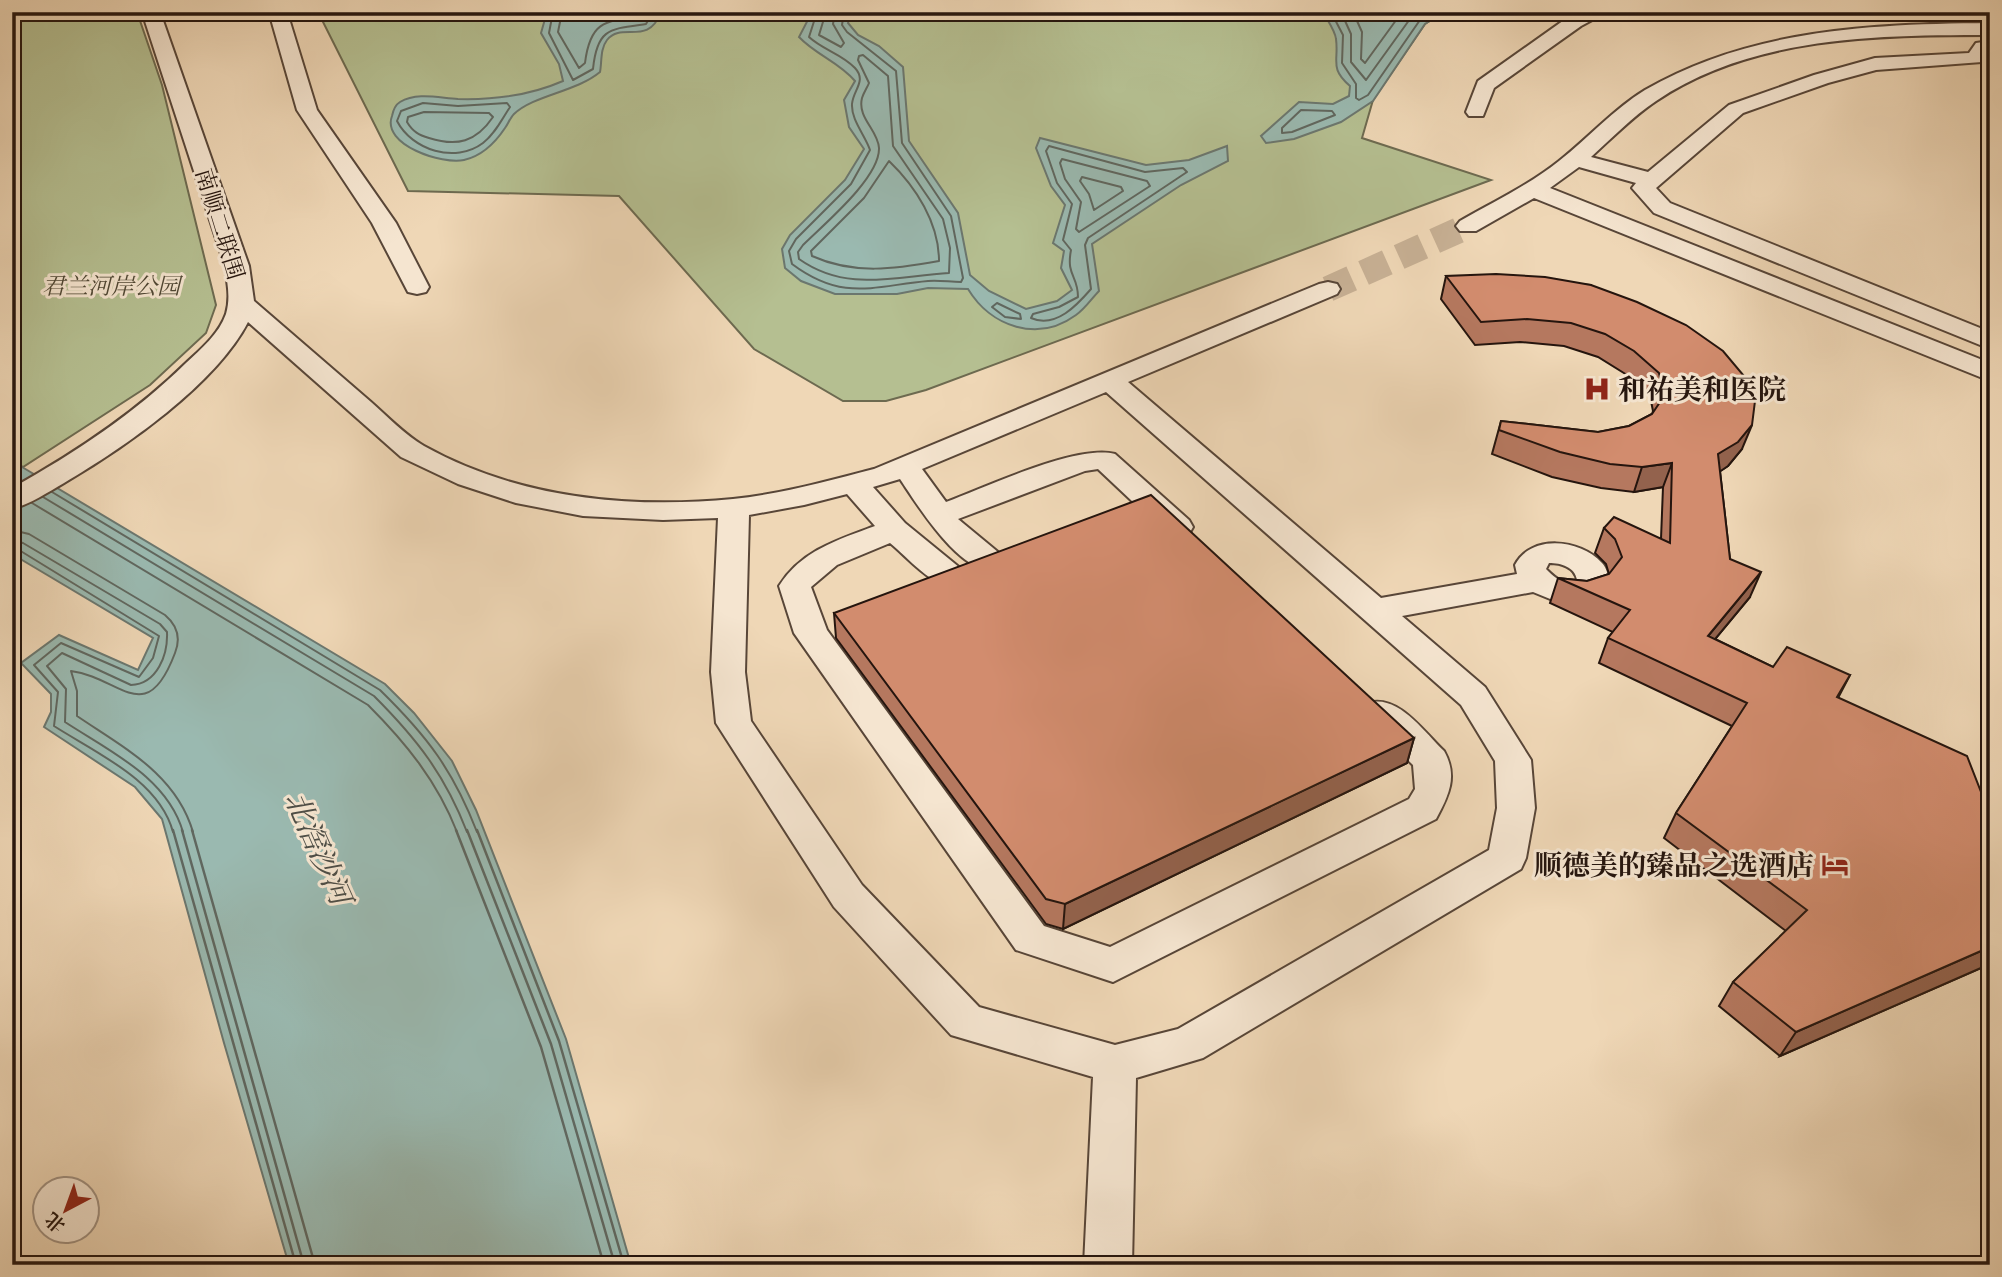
<svg xmlns="http://www.w3.org/2000/svg" width="2002" height="1277" font-family="Vollkorn,'Noto Serif SC',serif">
<style>
.green{fill:#b5bf91;stroke:#6d6a50;stroke-width:2}
.water{fill:#9ab9b0;stroke:#6b776f;stroke-width:2}
.lines{fill:none;stroke-linecap:round;stroke-linejoin:round}
.shore-far1{stroke:#60675f;stroke-width:2}
.shore{stroke:#60675f;stroke-width:2.5}
.minor-tunnel{stroke:#c7b094;stroke-width:26;stroke-dasharray:26 13;stroke-linecap:butt}
.minor-casing{stroke:#584638;stroke-width:4}
.minor{fill:#f5e5d0;fill-rule:evenodd}
.wall{fill:#b5785f;stroke:#25150e;stroke-width:2}
.shaded-wall{fill:#93624d;stroke:#25150e;stroke-width:2}
.building{fill:#d28c6e;stroke:#25150e;stroke-width:2}
.labels{text-anchor:middle;stroke-width:6;stroke-linejoin:round;paint-order:stroke}
.far-street-label{font-size:23px;fill:#25150e;stroke:#f5e5d0}
.far-park-label{font-size:23px;font-style:italic;fill:#504835;stroke:#f5e5d0}
.poi-label{font-size:28px;font-weight:bold;fill:#25150e;stroke:#f5e5d0;text-anchor:start}
.water-label{font-size:30px;font-style:italic;fill:#4e4e47;stroke:#f5e5d0}
</style>
<rect width="100%" height="100%" fill="#efd7b6"/>
<filter id="stains"><feTurbulence type="fractalNoise" baseFrequency=".00286" numOctaves="4"/><feColorMatrix values="0 0 0 0 .2 0 0 0 0 .09 0 0 0 0 .02 0 0 0 .5 -.17"/></filter>
<radialGradient id="worn" r=".72"><stop offset=".6" stop-color="#630" stop-opacity="0"/><stop offset="1" stop-color="#630" stop-opacity=".3"/></radialGradient>
<path class="green" d="M12,12H137L162,85L216,305L206,333L150,385L23,467L12,460Z
M318,12H1444L1425,24L1373,100L1362,138L1491,180L926,390L886,401H843L754,349L619,196L408,191Z"/>
<path class="water" d="M547,12H661C648,47 622,21 607,40C600,49 602,62 600,72C576,92 534,95 514,114C510,118 508,124 505,128C495,143 482,156 464,160C443,165 381,145 392,116C393,111 395,105 400,102C417,92 439,98 458,99C493,100 531,95 563,81L559,64L541,33Z
M812,12H852L848,23L858,35L879,46L903,67L909,141L958,213L970,275L989,291L1026,309L1057,301L1072,290L1061,268L1064,251L1053,243L1065,205L1051,186L1036,148L1040,138L1146,165L1189,160L1227,146L1228,161L1181,185L1092,244L1099,291C1092,298 1085,309 1076,315C1038,343 991,327 968,289L928,288L897,294H835L801,281L785,268L782,249L790,235L845,180L864,149L849,127L844,100L855,81C839,62 816,55 799,37Z
M1323,12H1444L1425,24L1373,101L1341,122L1294,139L1266,143L1261,136L1299,102L1333,104L1349,96L1350,86C1329,68 1339,61 1336,39C1335,30 1327,20 1323,12Z
M12,461L385,684L414,713L452,761L476,810L566,1039L631,1265H289L224,1043L162,819L135,787L44,727L51,712V694L21,663L59,635L138,670L153,638L12,554Z"/>
<g class="lines">
<path class="shore-far1" d="M553,12L549,33L573,80L593,69C597,28 610,29 646,24L653,12
M562,12L558,32L579,68L585,63C590,22 604,21 641,16L644,12
M817,12L809,37C823,50 842,54 855,68C867,81 853,90 852,104C851,120 865,135 870,150L851,184L796,239L789,251L792,264C843,302 873,286 928,281C939,280 950,282 961,282L963,278L951,216L902,143L896,71L847,32L842,25L844,12
M826,12L819,35L841,47L844,43L833,24L835,12
M1331,12L1343,35L1342,63L1356,84V98L1359,100L1368,95L1420,20L1431,12
M1341,12L1351,34V62L1366,80L1415,12
M1353,12L1362,32L1361,59L1365,63L1402,12
M863,55L888,76L893,146L943,219L950,248L949,273C895,276 847,293 799,259L798,252L803,245C823,225 880,178 879,148C878,130 857,118 862,98C864,92 867,88 869,83L858,60L859,56Z
M423,103L458,106L507,103L510,107C502,119 495,134 483,143C455,164 412,150 397,121L401,111Z
M1301,110L1332,111L1335,115L1292,132L1282,133V128Z
M424,112L489,113L493,117C476,142 457,147 429,138C419,135 413,132 407,122L408,117Z
M1049,146L1145,172L1183,168L1187,172L1088,238L1085,245L1091,289C1078,304 1056,329 1031,318L1033,314L1059,307L1078,297C1078,275 1066,276 1071,250L1063,240L1072,204L1057,183L1046,151Z
M1062,159L1147,181L1150,186L1079,232L1076,229L1081,202L1065,179L1060,163Z
M889,161C916,187 939,223 939,261C895,269 854,275 812,256L811,251L864,198Z
M1082,177L1121,187L1123,191L1094,210L1089,194L1080,181Z
M997,303L1020,314L1021,319L1005,317L992,307Z
M52,492L380,690C427,736 453,770 477,832
M43,497L374,696C417,739 445,775 467,832
M32,503L368,705C406,743 437,781 457,832
M12,530L29,534L165,615C178,626 181,638 175,653C146,730 120,677 71,671L77,691V716C124,748 176,774 193,832
M12,540L23,543L160,624L167,632C168,655 157,684 131,685L62,653L47,666L66,689L65,722C109,751 167,777 183,832
M12,549L19,550L159,636L153,658L139,677L61,643L34,665L58,692L54,726C96,753 159,780 173,832"/>
<path class="shore" d="M173,830L296,1265
M182,830L304,1265
M192,830L315,1265
M456,830L541,1047L604,1265
M467,830L551,1044L615,1265
M477,830L559,1041L624,1265"/>
<path class="minor-tunnel" d="M1328,289L1468,226"/>
<g class="minor-casing">
<path id="minor" d="M142,12H160L249,266L254,301C293,335 332,368 371,402C387,416 405,435 424,446C517,498 628,509 733,499C781,494 828,481 874,469L1319,284L1328,282L1337,284L1340,289L1337,294L1128,382L1381,598L1517,574L1515,565C1531,534 1580,539 1602,563C1607,568 1608,576 1610,583L1598,597L1578,603H1560L1533,592L1402,616L1485,687L1531,760L1535,808L1526,858L1521,869L1203,1058L1136,1078L1132,1265H1084L1093,1077L951,1035L834,907L716,723L711,672L718,518L663,520L583,516L516,503L458,484L401,457L248,322C215,385 125,447 64,483C48,492 31,504 12,509V488C75,453 134,414 186,363C201,349 219,334 226,314C231,297 227,282 225,266ZM1106,392L1461,705L1495,761L1497,808L1489,850L1178,1029L1115,1045L979,1007L862,885L751,721L745,672L749,515L804,505L847,494L875,526C837,540 801,551 779,586L794,633L1016,950L1113,982L1436,819C1449,795 1458,776 1444,751C1423,731 1398,694 1368,703L1362,712L1368,721L1413,765L1415,789L1409,799L1110,947L1044,926L827,630L811,587L837,565L890,543C911,560 937,594 965,586L970,579L965,572L905,523L873,487L900,479C919,507 964,582 1004,571L1009,564L1004,557L958,519L1085,471L1098,469L1167,534L1178,537L1189,534L1193,527L1189,520L1115,454C1077,444 986,487 946,502L922,469ZM1549,563C1561,563 1575,567 1577,580C1565,587 1555,578 1546,569Z
M269,12H287L317,110L396,223L429,287L426,292L417,294L408,292L372,223L297,110Z
M1582,12H1607L1581,26L1494,88L1483,116H1469L1466,112L1478,81L1567,18Z
M1990,23V35C1878,35 1752,36 1656,101C1632,117 1612,138 1591,157L1648,172L1729,105L1814,75L1875,58L1969,53L1976,43L1990,41V53L1982,62L1876,70L1828,83L1743,113L1656,188L1670,203L1990,332V349L1654,213L1632,188L1636,183L1579,167L1550,188L1990,363V381L1534,198L1476,231H1460L1456,226L1460,221C1493,202 1529,185 1559,161C1588,138 1614,109 1645,90C1750,29 1872,24 1990,23Z"/>
</g>
<use href="#minor" class="minor"/>
</g>
<path class="wall" d="M1446,276L1591,285L1742,449L1728,466L1720,471L1730,559L1750,597L1715,639L1773,667L1850,675L1838,698L1990,815V964L1780,1056L1719,1006L1733,982L1786,931L1664,838L1676,813L1732,726L1599,663L1608,638L1613,632L1550,603L1558,578L1587,581L1609,574L1606,564L1595,553L1604,528L1661,539L1663,487L1634,492L1601,488L1552,477L1492,454L1501,421L1598,432L1629,426L1652,414L1653,411L1650,396L1627,375L1598,357L1564,346L1520,342L1475,345L1441,299Z
M834,613L1414,738L1407,763L1063,929L1046,924L836,638Z"/>
<path class="shaded-wall" d="M1752,425L1742,449L1728,466L1709,479L1718,454Z
M1672,463L1663,487L1634,492L1642,467Z
M1761,572L1750,597L1697,661L1708,636Z
M1414,738L1407,763L1063,929L1065,904Z
M1990,947V964L1780,1056L1796,1032Z"/>
<path class="building" d="M1496,274L1545,277L1591,285L1637,302L1686,325L1723,351L1744,376L1755,401L1752,425L1738,442L1718,454L1730,559L1761,572L1708,636L1773,667L1787,647L1850,675L1837,697L1967,756L1990,815V947L1796,1032L1733,982L1807,910L1676,813L1747,703L1608,638L1630,610L1558,578L1587,581L1609,574L1622,557L1615,539L1604,528L1614,517L1670,543L1672,463L1642,467L1610,464L1560,452L1499,430L1501,421L1598,432L1629,426L1652,414L1664,396L1659,373L1634,351L1605,334L1571,323L1527,319L1481,322L1446,276Z
M1151,495L1414,738L1065,904L1046,899L834,613Z"/>
<defs>
<g id="hospital-bare" transform="scale(2.1)"><path d="M-5-5h3v3.5h4V-5h3V5h-3V1.5h-4V5h-3Z" fill="#8f2418" stroke="#f5e5d0" stroke-width="2.5" paint-order="stroke"/></g>
<g id="hotel-bare" transform="scale(2.1)"><path d="M-6-4.5h1.5V1H6V5H4.5V3h-9V5H-6ZM-4 0a1.8 1.8 0 1 1 3.6 0ZM.5 0V-2.5h3Q6-2.5 6 0Z" fill="#8f2418" stroke="#f5e5d0" stroke-width="2.5" paint-order="stroke"/></g>
</defs>
<g fill-rule="evenodd">
<use href="#hospital-bare" x="1597" y="389"/>
<use href="#hotel-bare" x="1835" y="865"/>
</g>
<g class="labels">
<g class="far-street-label">
<text transform="translate(220 224) rotate(73)" y="8">南顺二联围</text>
</g>
<g class="far-park-label">
<text x="111" y="294">君兰河岸公园</text>
</g>
<g class="poi-label">
<text x="1618" y="399">和祐美和医院</text>
<text x="1814" y="875" text-anchor="end">顺德美的臻品之选酒店</text>
</g>
<g class="water-label">
<text transform="translate(318 848) rotate(66)" y="10">北滘沙河</text>
</g>
</g>
<rect width="2002" height="1277" fill="none" stroke="#efd7b6" stroke-width="42"/>
<rect x="14" y="14" width="1974" height="1249" fill="none" stroke="#25150e" stroke-width="3.5"/>
<rect x="21" y="21" width="1960" height="1235" fill="none" stroke="#25150e" stroke-width="2"/>
<g transform="translate(66 1210) rotate(221)"><circle r="33" fill="#f5e5d0" stroke="#a29282" stroke-width="2"/>
<path d="M0-5L12 26L0 18L-12 26Z" fill="#8f2418"/>
<text y="-10" font-size="19" font-weight="bold" text-anchor="middle" fill="#25150e">北</text>
</g>
<rect width="100%" height="100%" filter="url(#stains)"/>
<rect width="100%" height="100%" fill="url(#worn)"/>
</svg>
